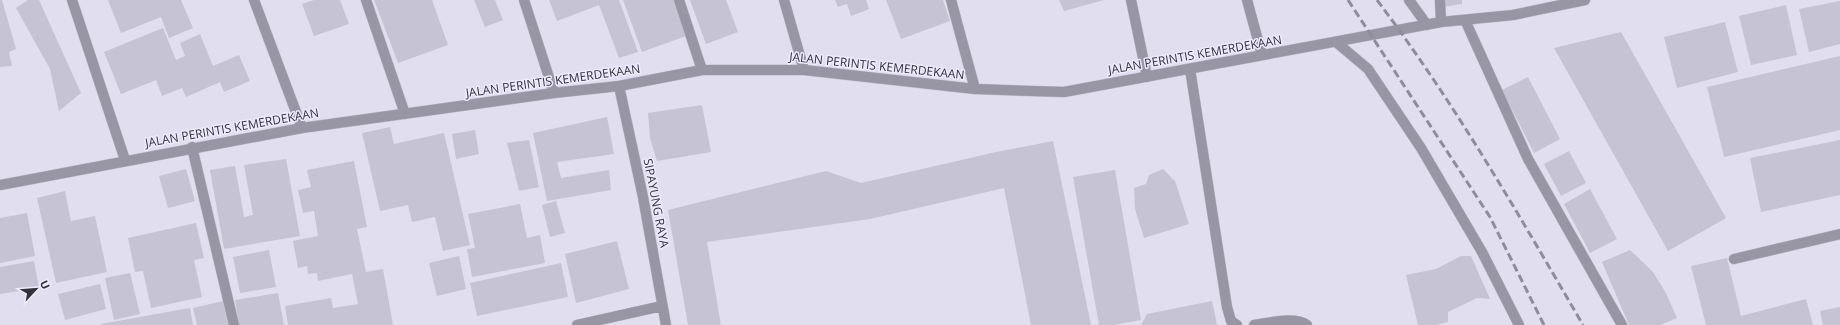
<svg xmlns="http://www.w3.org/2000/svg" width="1840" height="325" font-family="'Open Sans',sans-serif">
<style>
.building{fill:#c6c3d4}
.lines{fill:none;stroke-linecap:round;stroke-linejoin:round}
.minor-casing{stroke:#bebbcb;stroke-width:11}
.minor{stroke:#9895a5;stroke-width:10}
.rail{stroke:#8f8d9a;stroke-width:3;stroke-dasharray:8 4;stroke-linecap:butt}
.labels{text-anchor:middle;stroke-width:3;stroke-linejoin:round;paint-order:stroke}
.street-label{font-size:12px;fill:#333139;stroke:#eeebfe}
</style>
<rect width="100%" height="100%" fill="#e1def0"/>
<path class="building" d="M0,0H2L16,49L9,52L12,66L0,67Z
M28,0H39L81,93L59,111L50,69L16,8Z
M108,0H181L193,28L169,38L161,17L121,33Z
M314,0H340L349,24L314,36L302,4Z
M374,0H432L448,45L398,63Z
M474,0H495L503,20L485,27Z
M549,0H619L638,52L619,58L599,5L557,21Z
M623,0H674L686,36L642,52Z
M690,0H726L738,32L706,44Z
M835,0H866L869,9L851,16L847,4L838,7Z
M886,0H943L950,21L901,39Z
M1059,0H1104L1064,11Z
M1442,0H1462V4L1443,7Z
M1840,1V44L1809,52L1799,9Z
M1786,5L1797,55L1751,65L1739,16Z
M1725,22L1738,72L1677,88L1664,37Z
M163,28L176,60L185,56L180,43L200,34L213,66L239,55L250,81L224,92L220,82L186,97L182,88L162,96L156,80L121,94L104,52Z
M1621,32L1726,218L1668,251L1554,48Z
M1840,56V130L1724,157L1707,87Z
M1528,77L1560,139L1534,153L1502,90Z
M702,105L711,152L657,161L650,138L648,113Z
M607,117L614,154L557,162L561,178L609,170L611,190L547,201L533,133Z
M390,127L394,144L444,133L470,245L443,251L435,217L412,222L408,205L380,211L362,133Z
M475,130L479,154L456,159L452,134Z
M529,140L539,187L519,191L507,143Z
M1840,140V195L1761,212L1750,158Z
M1053,141L1091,325H1031L1004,188L870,219L707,242L721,325H688L668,210L826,171L861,183L996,152Z
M1569,151L1586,183L1561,196L1544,164Z
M286,159L300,236L224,249L210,170L235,166L244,217L253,215L244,165Z
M354,161L367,227L357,229L366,272L383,269L393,325H288L285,306L331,298L333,308L358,304L352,274L318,281L317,273L308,274L307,266L298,268L293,241L318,236L314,211L303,213L298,190L311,187L307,170Z
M186,169L195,201L168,208L159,176Z
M1163,169L1175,181L1189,224L1144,238L1135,209L1134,188L1146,184L1149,175Z
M1115,170L1141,320L1114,325H1099L1073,177Z
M1590,189L1617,239L1590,253L1564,204Z
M65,191L71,221L95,216L107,272L56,283L37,198Z
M556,201L565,233L550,237L542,205Z
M520,204L527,238L540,235L545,263L472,277L467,249L475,248L468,214Z
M27,213L35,256L0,263V218Z
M196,223L204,258L194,260L202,297L151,308L143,271L135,272L128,238Z
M617,241L629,289L576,303L565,254Z
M269,250L276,287L240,293L233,257Z
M1630,250L1653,272L1666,293L1677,318L1660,325H1629L1602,262Z
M459,256L466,289L437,296L429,263Z
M1461,256H1471L1490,299L1477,298L1448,312V322L1436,325H1418L1406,275L1436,269Z
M1727,258L1741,316L1806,299L1813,325H1706L1691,266Z
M34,261L39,288L0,294V267Z
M561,263L568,297L477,316L470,283Z
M130,273L140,314L114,320L105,278Z
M100,284L106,309L65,320L58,294Z
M278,293L284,325H239L235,300Z
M223,301L228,325H197L193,308Z
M1212,301L1217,325H1141L1147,314Z
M1840,307V325H1823L1820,311Z
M190,308L193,325H101V324Z"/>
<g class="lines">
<g class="minor-casing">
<path id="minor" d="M72,0L125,160
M254,0L302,128
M366,0L405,114
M524,0L554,93
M679,0L702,70
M784,0L804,70
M951,0L975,89
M1131,0L1147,77
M1247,0L1262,55
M1409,0L1427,25
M1440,0L1441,22
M1465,20L1528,159L1622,325
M1336,42L1368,69L1421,148L1482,252L1519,325
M1190,69L1227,307L1231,321L1237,325
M619,86L643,197L666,325
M192,147L234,325
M0,185L302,128L554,93L619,86L702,70H804L975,89L1064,92L1441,22L1513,15L1585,0
M1734,259L1840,234
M577,325L662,306
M1254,325C1269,323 1295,316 1307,325"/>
</g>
<use href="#minor" class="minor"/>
<path class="rail" d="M1348,0L1490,217L1544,325
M1377,0C1454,102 1519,215 1583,325"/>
</g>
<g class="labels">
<g class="street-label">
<text transform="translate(1195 55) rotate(-10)" y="4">JALAN PERINTIS KEMERDEKAAN</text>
<text transform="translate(877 66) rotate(6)" y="4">JALAN PERINTIS KEMERDEKAAN</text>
<text transform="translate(553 81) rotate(-8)" y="4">JALAN PERINTIS KEMERDEKAAN</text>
<text transform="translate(232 128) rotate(-10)" y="4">JALAN PERINTIS KEMERDEKAAN</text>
<text transform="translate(656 203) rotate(79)" y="4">SIPAYUNG RAYA</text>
</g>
</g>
<g transform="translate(36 289) rotate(64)" stroke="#eeebfe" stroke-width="3" paint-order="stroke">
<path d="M0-3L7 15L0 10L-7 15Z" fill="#333139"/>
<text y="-6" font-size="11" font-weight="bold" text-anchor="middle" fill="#333139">U</text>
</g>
</svg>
